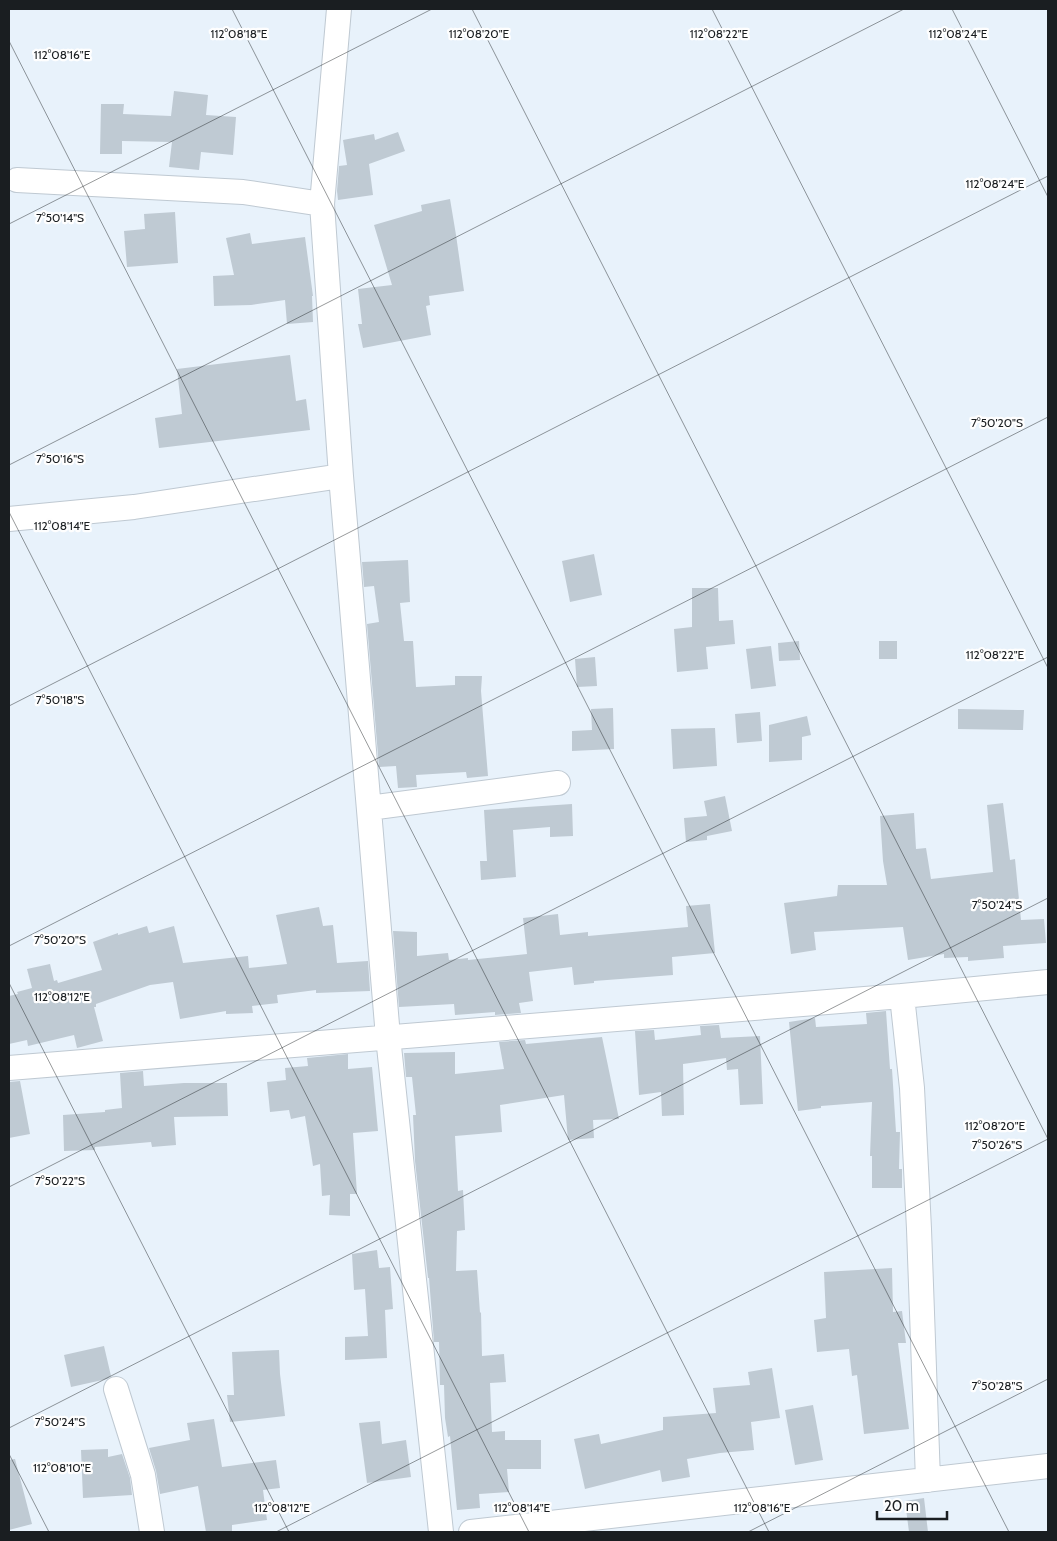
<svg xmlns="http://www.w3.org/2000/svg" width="1057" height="1541" font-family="Cabin,sans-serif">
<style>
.building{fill:#bfcad3}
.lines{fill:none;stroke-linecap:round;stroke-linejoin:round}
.minor-casing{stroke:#bfc9d2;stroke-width:26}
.minor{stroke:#fff;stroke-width:24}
.ticks{fill:none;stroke:#1a1e21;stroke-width:1;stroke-opacity:0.45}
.ticks-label{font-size:12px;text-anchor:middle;fill:#1a1e21;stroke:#fefefe;stroke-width:4.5;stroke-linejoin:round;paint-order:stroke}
</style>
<rect width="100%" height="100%" fill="#e8f2fb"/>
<path class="building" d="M174,91L208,95L206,115L236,117L233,155L201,152L199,170L169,167L172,142L122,141V154H100L101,104H124L123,114L171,116Z
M398,132L405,151L369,164L373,195L338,200L337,191L339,166L347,165L343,140L374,134L375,140Z
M450,199L456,235L464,291L429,296L430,305L426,306L431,335L363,348L358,324H362L358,289L392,285L374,225L422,211L421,205Z
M175,212L178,263L127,267L124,231L145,229L144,214Z
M250,233L252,244L305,237L313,296H312L313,322L287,324L285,300L251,305L214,306L213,276L234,275L226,238Z
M290,355L296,401L306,399L310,430L159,448L155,418L182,414L177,369Z
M594,554L602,595L570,602L562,561Z
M408,560L410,602L400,603L404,641H413L416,687L455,685V676H482L481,691L488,776L467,778L466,772L416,775L417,787L398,788L396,766L379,767L367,624L379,622L374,586L364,587L362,562Z
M692,588H718L719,621L733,620L735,644L706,647L708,669L677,672L674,629L692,627Z
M799,641L800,660L779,661L778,643Z
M879,641H897V659H879Z
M771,646L776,686L751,689L746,649Z
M595,657L597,686L577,687L575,659Z
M613,708L614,749L572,751V731L592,730L591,709Z
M958,709L1024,710L1023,730L958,729Z
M760,712L762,741L737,743L735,714Z
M807,716L811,735L802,737V760L769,762V725Z
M715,728L717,766L673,769L671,729Z
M725,796L732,831L707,836V840L686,842L684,818L707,816L704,801Z
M1003,803L1010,860L1015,859L1021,920L1044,919L1046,943L1003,946L1004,958L968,961V957L944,958V954L908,960L903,927L814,932L816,950L791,954L784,903L837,896L838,885H887L883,861L880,816L914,813L916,849L926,848L931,879L993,872L987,805Z
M572,804L573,836L550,837V827L513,830L516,877L481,880L480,861H487L484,810Z
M710,904L715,953L672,957L673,975L594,981V983L574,985L572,967L529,972L533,1001L519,1003L521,1013L495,1015V1012L455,1015L454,1004L399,1007L393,931L417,932V956L448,953L449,960L468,958V960L527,954L523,918L558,914L560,935L588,932V936L688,927L686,906Z
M319,907L323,926L333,925L337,963L368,961L370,991L316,993V990L277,995L278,1003L252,1006L253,1013L226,1014V1011L180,1019L173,982L150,985L96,1004V1007H94L103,1041L77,1048L74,1035L28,1046L27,1040L9,1044V996L18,994L17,992L32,988L27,969L50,964L54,981L57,980L58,983L102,970L93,942L118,933V935L147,926L149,933L174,926L183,963L248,956L249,968L287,964L276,915Z
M886,1011L890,1069H892L896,1132H900L899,1169H902V1188H872V1156H870L872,1102L821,1106V1108L798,1111L789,1022L815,1018L816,1027L867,1024L866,1013Z
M719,1025L721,1038L760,1036L763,1104L740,1105L738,1069L727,1070L726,1058L683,1064L684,1115L662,1116L661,1092L639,1095L635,1031L654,1030L655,1040L701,1035L700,1026Z
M602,1037L619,1119L593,1120L594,1138L568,1140L564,1095L500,1105L502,1132L455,1136L458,1191L463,1190L465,1230L457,1231L456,1271L477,1270L480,1313L481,1312L482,1356L504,1354L506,1382L490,1383L492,1432L505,1431V1440H541V1469H507L509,1492L479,1494L480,1508L457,1510L450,1436L448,1437L445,1418L444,1385H440L439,1342H434L429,1278H428L415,1161L413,1115H416L412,1077H406L404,1053L455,1052V1074L504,1069L499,1042L525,1040L526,1044Z
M348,1054V1069L372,1067L378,1131L353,1133L357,1194H350V1216L329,1215L330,1195L322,1196L320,1164L313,1166L305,1116L291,1119L289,1110L270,1112L267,1082L286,1080L285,1068L308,1066L307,1058Z
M143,1071L144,1086L184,1083H227L228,1116L174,1117L176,1145L152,1147L151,1142L95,1147V1150L64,1151L63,1115L105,1112V1110L122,1108L120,1073Z
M20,1081L30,1134L9,1138V1082Z
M377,1250L379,1268L390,1267L393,1309L385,1310L387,1358L345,1360V1337L368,1336L365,1289L354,1290L352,1254Z
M892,1268L893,1312L902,1311L906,1343H898L909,1429L864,1434L857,1375L852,1376L849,1349L817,1352L814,1320L826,1318L824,1272Z
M104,1346L111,1376L107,1379L71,1387L64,1355Z
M279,1350L280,1374L285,1416L230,1422L227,1395H234L232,1352Z
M772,1368L780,1418L751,1422L754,1450L720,1453L687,1459L690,1477L662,1482L660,1470L585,1489L574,1439L599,1434L601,1444L663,1430V1417L716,1413L713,1388L750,1385L748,1372Z
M813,1405L823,1460L795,1465L785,1410Z
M214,1419L222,1467L276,1460L280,1488L263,1490L267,1520L232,1525V1532H206L198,1486L160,1494L156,1471L149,1448L190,1440L187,1423Z
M380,1421L382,1444L406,1440L411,1477L367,1483L359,1423Z
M108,1449V1457L122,1454L130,1478L132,1495L83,1498L81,1450Z
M15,1459L32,1524L9,1530V1460Z
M924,1498L928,1532H909L905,1501Z"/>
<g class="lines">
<g class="minor-casing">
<path id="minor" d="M339,9L322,204L341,476L388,1037L441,1532
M17,180L243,192L322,204
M9,519L134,507L341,476
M369,808L558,783
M902,996L912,1088L919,1229L928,1480
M9,1068L902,996L1048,982
M116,1389L143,1475L152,1532
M471,1532L1048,1466"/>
</g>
<use href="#minor" class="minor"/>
</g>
<path class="ticks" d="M232,9L1009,1532M472,9L1048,1139M712,9L1048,668M952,9L1048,197M9,41L769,1532M9,224L432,9M9,465L904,9M9,512L529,1532M9,706L1048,176M9,946L1048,417M9,983L289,1532M9,1187L1048,657M9,1428L1048,898M9,1454L49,1532M276,1532L1048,1139M748,1532L1048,1379"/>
<g class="ticks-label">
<text x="239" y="38">112°08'18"E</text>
<text x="479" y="38">112°08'20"E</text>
<text x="719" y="38">112°08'22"E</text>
<text x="958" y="38">112°08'24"E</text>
<text x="62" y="59">112°08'16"E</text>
<text x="995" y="188">112°08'24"E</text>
<text x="60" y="222">7°50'14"S</text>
<text x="997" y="427">7°50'20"S</text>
<text x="60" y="463">7°50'16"S</text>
<text x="62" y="530">112°08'14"E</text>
<text x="995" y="659">112°08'22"E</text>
<text x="60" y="704">7°50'18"S</text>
<text x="997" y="909">7°50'24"S</text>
<text x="60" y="944">7°50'20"S</text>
<text x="62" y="1001">112°08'12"E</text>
<text x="995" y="1130">112°08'20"E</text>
<text x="997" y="1149">7°50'26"S</text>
<text x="60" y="1185">7°50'22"S</text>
<text x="997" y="1390">7°50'28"S</text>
<text x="60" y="1426">7°50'24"S</text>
<text x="62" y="1472">112°08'10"E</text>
<text x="282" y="1512">112°08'12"E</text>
<text x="522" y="1512">112°08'14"E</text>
<text x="762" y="1512">112°08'16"E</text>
</g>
<rect width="1057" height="1541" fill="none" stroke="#1a1e21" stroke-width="20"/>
<path d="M877 1511v8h70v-8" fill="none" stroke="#1a1e21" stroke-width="2.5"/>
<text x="884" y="1511" font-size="15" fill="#1a1e21" stroke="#fefefe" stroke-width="4" paint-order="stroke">20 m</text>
</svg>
